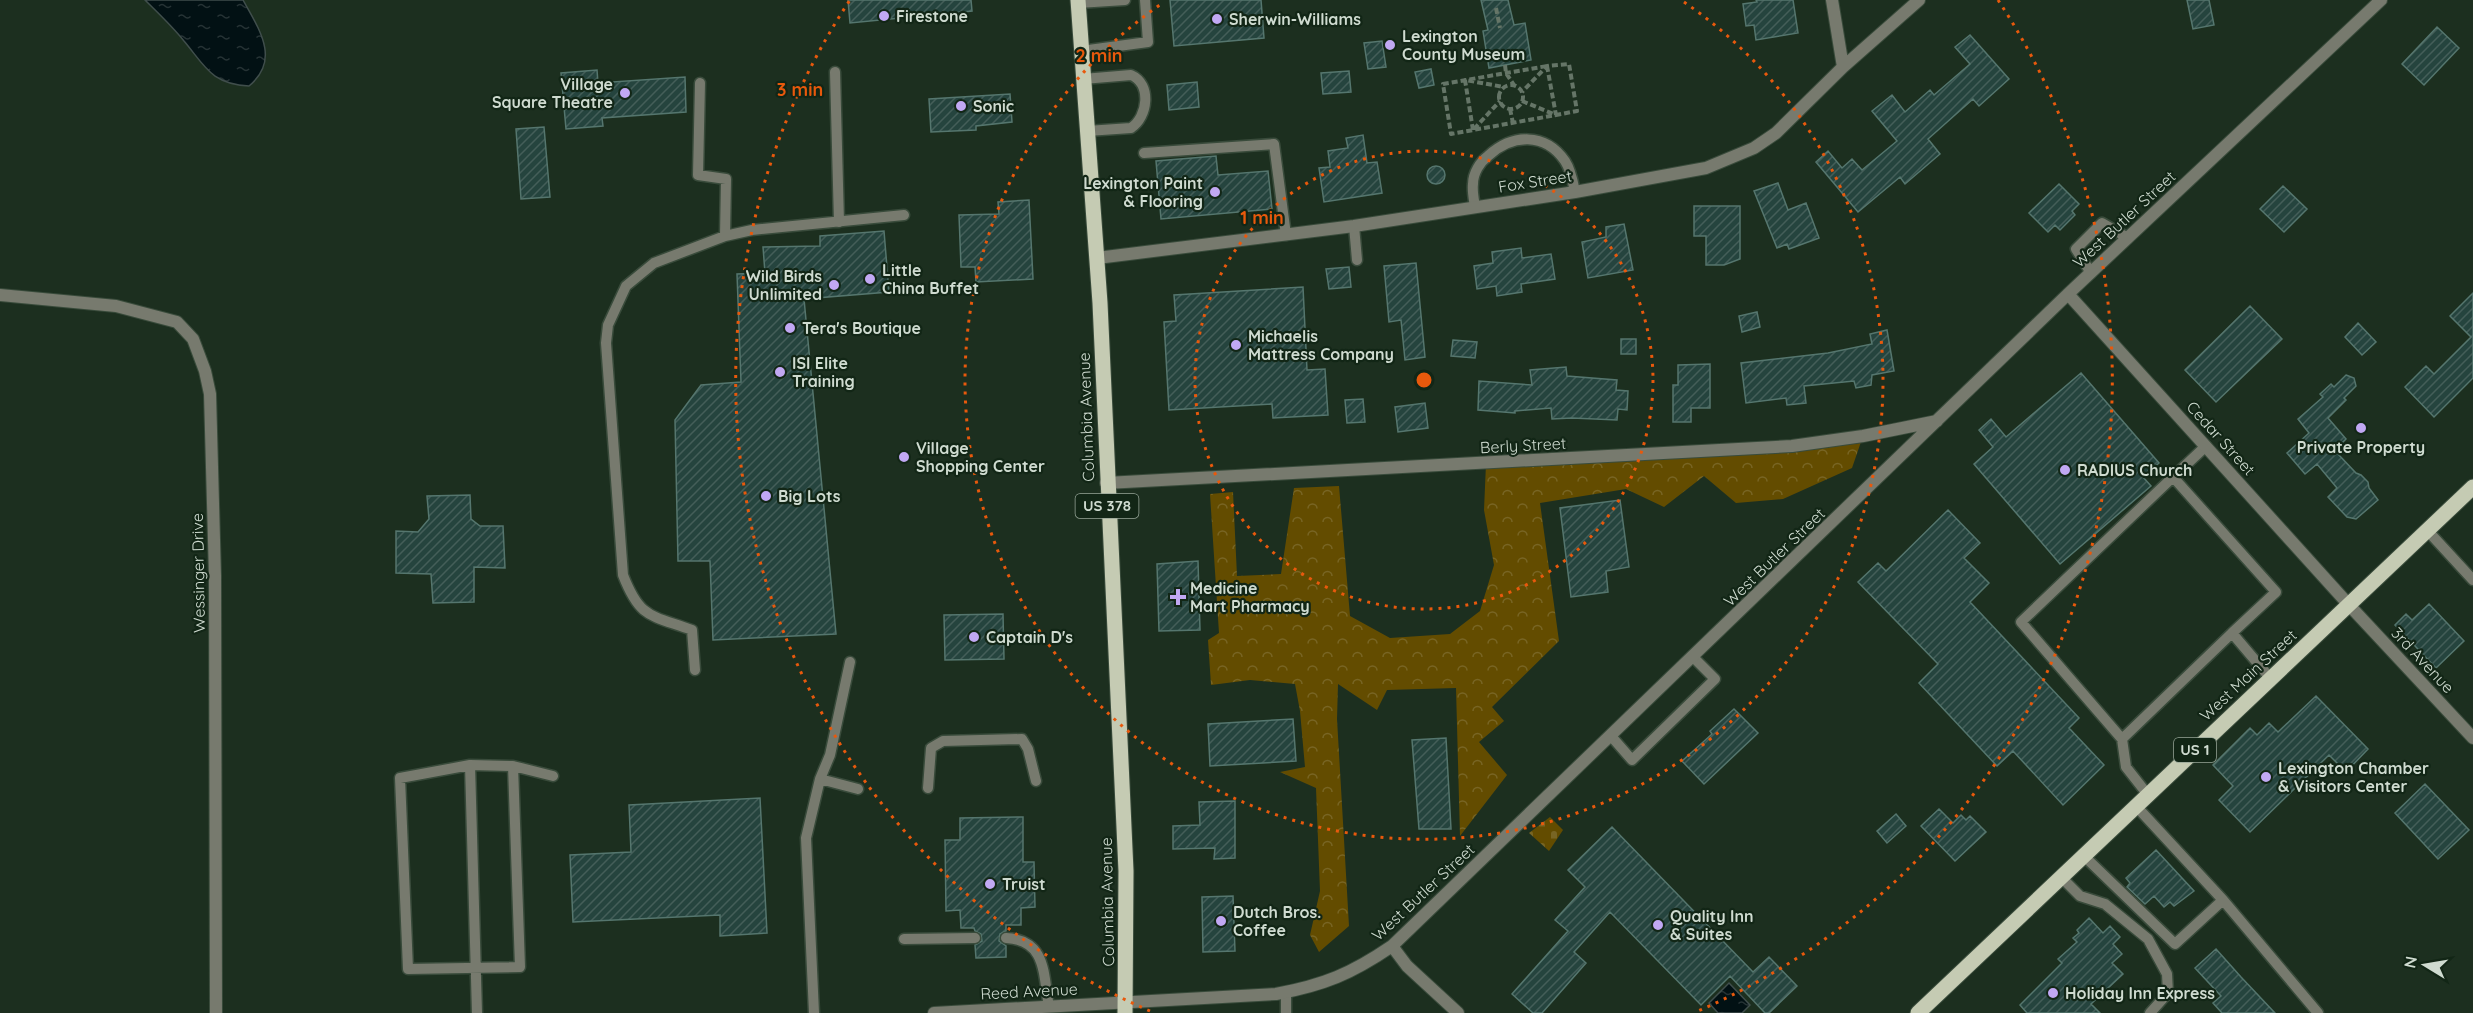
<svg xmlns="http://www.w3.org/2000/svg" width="2473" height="1013" font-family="Quicksand,sans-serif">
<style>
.forest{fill:url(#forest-crowns)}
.cemetery{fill:url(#cemetery-stones)}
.water{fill:url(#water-ripples);stroke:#404e4c;stroke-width:1.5}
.building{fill:url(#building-hatch);stroke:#55766e;stroke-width:1.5}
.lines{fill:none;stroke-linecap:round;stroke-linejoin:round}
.lane-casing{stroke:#394b3b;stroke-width:13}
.street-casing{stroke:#394b3b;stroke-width:14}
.primary-casing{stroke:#394b3b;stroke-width:17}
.path{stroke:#657567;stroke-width:4;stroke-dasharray:6 3;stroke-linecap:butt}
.lane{stroke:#777a6e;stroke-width:10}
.street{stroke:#777a6e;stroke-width:12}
.primary{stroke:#c5cbb3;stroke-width:15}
.ring{fill:none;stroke:#e8590c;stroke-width:3;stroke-dasharray:3 6}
.poi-dot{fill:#c1a8f3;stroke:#122616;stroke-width:2}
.labels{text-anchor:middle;stroke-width:4.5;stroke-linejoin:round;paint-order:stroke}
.shield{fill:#122616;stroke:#96a598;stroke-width:1.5}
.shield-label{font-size:15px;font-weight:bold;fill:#cfdbd0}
.poi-label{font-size:16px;font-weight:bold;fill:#cfdbd0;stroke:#122616;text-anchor:start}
.street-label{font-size:16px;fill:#cfdbd0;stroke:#122616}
.centre{fill:#e8590c;stroke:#122616;stroke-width:3}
.ring-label{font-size:18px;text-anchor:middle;font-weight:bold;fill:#e8590c;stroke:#122616;stroke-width:4.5;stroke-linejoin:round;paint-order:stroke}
</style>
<defs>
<pattern id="forest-crowns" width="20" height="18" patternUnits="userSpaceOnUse" patternTransform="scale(1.5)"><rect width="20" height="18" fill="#634c00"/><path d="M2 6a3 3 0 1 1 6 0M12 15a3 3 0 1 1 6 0" fill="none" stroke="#786524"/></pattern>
<pattern id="cemetery-stones" width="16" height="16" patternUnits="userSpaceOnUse" patternTransform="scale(1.5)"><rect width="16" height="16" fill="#634c00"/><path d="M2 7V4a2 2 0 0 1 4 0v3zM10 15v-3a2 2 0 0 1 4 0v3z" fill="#786524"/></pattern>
<pattern id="water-ripples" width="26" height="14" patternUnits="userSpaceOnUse" patternTransform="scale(1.5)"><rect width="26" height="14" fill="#021114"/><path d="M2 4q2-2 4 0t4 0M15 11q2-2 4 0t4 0" fill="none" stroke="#263335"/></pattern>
<pattern id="building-hatch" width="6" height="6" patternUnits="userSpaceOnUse" patternTransform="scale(1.5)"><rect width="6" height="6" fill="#25443e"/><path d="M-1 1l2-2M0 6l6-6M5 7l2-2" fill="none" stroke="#445e59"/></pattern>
</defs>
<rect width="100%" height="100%" fill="#1c2f1f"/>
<path class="forest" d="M1863,436L1852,468L1783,499L1736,503L1704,476L1664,507L1626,489L1540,503L1559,641L1492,707L1504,721L1479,742L1507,775L1460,836L1456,688L1387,690L1377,710L1338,684L1337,719L1349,926L1319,952L1310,935L1320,891L1316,788L1280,772L1305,767L1300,711L1295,684L1250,680L1211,685L1208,640L1219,633L1210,494L1233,492L1237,576L1281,574L1294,488L1339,486L1350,616L1390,638L1450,634L1480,611L1494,565L1484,510L1486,464Z"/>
<path class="cemetery" d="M1550,817L1563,830L1549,851L1529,833Z"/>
<path class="water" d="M145,0H243C259,29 281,60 249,86C211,84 205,66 184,41C172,26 158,13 145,0Z
M1729,983L1750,1005L1742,1013H1718L1709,1003Z"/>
<path class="building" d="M848,0H971L972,11L850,23Z
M1170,0H1261L1264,38L1174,46Z
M1481,0H1508L1514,25L1525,23L1531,60L1489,68L1483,31L1488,30Z
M1756,0H1793L1798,33L1756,40L1754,25L1746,26L1743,4L1757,2Z
M2187,0H2209L2214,25L2193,29Z
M2437,27L2459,48L2424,85L2402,64Z
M1970,35L2009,79L1979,106L1973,99L1928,139L1940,154L1905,184L1900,177L1858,212L1816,162L1828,151L1842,168L1852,159L1862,170L1897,141L1872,111L1892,95L1905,112L1930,90L1934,95L1970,64L1955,47Z
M1382,41L1386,67L1368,69L1364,43Z
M1431,69L1434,85L1419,88L1415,72Z
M597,70L598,83L685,77L686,112L602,118L603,126L566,129L561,73Z
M1349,71L1351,92L1323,94L1321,73Z
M1197,82L1199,107L1169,110L1167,85Z
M1010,94L1012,122L976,126V130L931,132L929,99Z
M544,127L550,197L521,199L516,129Z
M1363,135L1367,163L1377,162L1382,193L1324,202L1319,168L1330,167L1328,151L1348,148L1346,138Z
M1216,156L1218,175L1268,171L1272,209L1161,219L1156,161Z
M1427 175a9 9 0 1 1 18 0a9 9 0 1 1-18 0Z
M1778,183L1788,210L1806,203L1819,238L1789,249L1787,244L1777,248L1754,191Z
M2059,184L2079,204L2072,211L2075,215L2060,230L2055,225L2048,232L2029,213Z
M2283,186L2307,209L2284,232L2260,209Z
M1029,200L1033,279L976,282L975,267H961L959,215L999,214L998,202Z
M1694,206H1740V259L1724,265H1706V236H1694Z
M1624,224L1633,270L1588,278L1582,242L1606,237V227Z
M884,231L889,292L804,299L836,634L713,640L710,561H678L675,420L701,385L741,382L737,274L765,273L763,247L820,246V236Z
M1521,248L1522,258L1551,254L1555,279L1521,284L1522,292L1497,296L1496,286L1477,289L1474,266L1493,263L1492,252Z
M1416,263L1425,357L1405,360L1401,320L1389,322L1384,266Z
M1349,267L1351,287L1329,289L1326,269Z
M1303,287L1307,370L1325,369L1328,415L1273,418L1272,404L1169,410L1164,322L1176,321L1174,295Z
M2473,293V378L2434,417L2405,387L2426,366L2434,374L2471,337L2450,316Z
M2250,306L2282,339L2216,402L2185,370Z
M1757,312L1760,327L1742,332L1739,316Z
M2358,323L2376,342L2362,355L2345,337Z
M1887,330L1894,371L1872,375L1871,385L1856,388L1854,381L1804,386L1806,403L1787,405L1786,398L1746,403L1741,363L1828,353L1872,344L1870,334Z
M1621,339H1636V354H1621Z
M1453,340L1477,342L1475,358L1451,356Z
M1710,364V408H1691V422H1673V385H1678V365Z
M1566,367L1567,376L1617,380L1616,390L1628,391L1627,410L1618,409L1617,420L1572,418L1552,419L1551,408L1515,411V413L1478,410L1479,381L1532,385L1530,370Z
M2081,373L2159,463L2143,477L2151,486L2060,564L1974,464L1993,447L1979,430L1991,419L2006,437Z
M2346,375L2354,378L2356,386L2344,398L2346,400L2328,418L2346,439L2339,446L2342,450L2338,454L2356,473L2361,475L2368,482L2369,488L2378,500L2356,519L2347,517L2328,497L2337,488L2317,464L2305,474L2287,453L2309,433L2298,419L2323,397L2320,394L2331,384L2334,387Z
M1363,399L1365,422L1347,423L1345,400Z
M1425,403L1428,428L1398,432L1395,407Z
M470,495L471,519L480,526H503L505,568L474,567V602L433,603L431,574L396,573V531L418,532L429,519L427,496Z
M1620,500L1629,567L1606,571L1608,592L1571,597L1560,508Z
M1948,510L1980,543L1964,558L1989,583L1970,602L2079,718L2069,728L2104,765L2063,805L2013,751L1997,766L1919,683L1938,664L1858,582L1878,563L1886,571Z
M1198,561L1200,630L1159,631L1157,564Z
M2429,604L2464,641L2436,668L2395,625L2406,614L2412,620Z
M1003,614L1004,659L945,660L944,615Z
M2316,696L2368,749L2346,772L2329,755L2250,832L2219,800L2233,786L2213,765L2250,728L2257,735L2269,723L2278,732Z
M1734,709L1758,733L1704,784L1682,761L1712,734L1710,731Z
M1293,719L1296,761L1210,766L1208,724Z
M1446,738L1451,829H1419L1412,740Z
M2425,784L2469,830L2438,859L2395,813Z
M760,798L767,933L720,936V915L573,922L570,855L631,852L629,805Z
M1235,801V858L1214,859L1215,848L1173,849V826L1200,825L1199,802Z
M1939,809L1953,823L1961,815L1966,820L1970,816L1986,832L1955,861L1921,826Z
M1896,814L1906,826L1887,843L1877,831Z
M1023,817V862H1034L1035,907L1021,908V925H1006V931L1000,934L999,941L1006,946V957L976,958L975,945L982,941L981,934L975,931L974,928H961L960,910L946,911L945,840H960V818Z
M1612,827L1753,972L1769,957L1797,986L1769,1013H1765L1730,976L1701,1005L1610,912L1574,952L1586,963L1542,1013H1533L1512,994L1568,931L1555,920L1585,887L1568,870Z
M2156,850L2194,891L2174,906L2170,902L2164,907L2154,896L2145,904L2127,887L2130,883L2126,878Z
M1233,896L1235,951L1203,952L1202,897Z
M2089,918L2103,933L2110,926L2120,937L2113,944L2122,954L2112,963L2123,974L2091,1004L2100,1013H2027L2020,1005L2062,963L2058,959L2077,942L2073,938L2079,933L2077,930Z
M2216,949L2241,977L2275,1013H2222L2213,1003L2221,996L2195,968Z"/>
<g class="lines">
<g class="lane-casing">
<path id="lane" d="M1078,3L1125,0
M1081,51L1148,42L1145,0
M835,72L839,222
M1083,79L1131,75C1152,84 1148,117 1131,128L1087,131
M700,83L698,175L726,179L725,236
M1144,153L1274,144L1286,235
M1475,207C1474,200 1472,191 1473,184C1473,173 1480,162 1488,156C1512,134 1545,132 1565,161C1571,170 1573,182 1575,192
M1354,226L1357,260
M2091,273L2076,249L2102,223L2128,238
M2173,477L2206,446
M2427,530L2473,580
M2232,633L2122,739L2021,622L2173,477L2276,592L2232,633L2271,679
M695,670L692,630C651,615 640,619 623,575L606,343L608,325L626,286L654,263L725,236L752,230L904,215
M1611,736L1632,760L1715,679L1693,657
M2122,739L2126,767L2148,795
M470,765L477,1013
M513,766L520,967L408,969L400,778L470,765L513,766L553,776
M820,779L858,789
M928,788L931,748L943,741L1022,739L1028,749L1036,781
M2084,856L2175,944L2223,900L2136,806
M2061,877L2080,896L2105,904L2148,939L2167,974L2168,993L2150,1013
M2223,900L2318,1013
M1006,938C1047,940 1043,974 1049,1007
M904,939L975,938
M1286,992V1013
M814,1013L806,838L820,779L830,755L850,662"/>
</g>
<g class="street-casing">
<path id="street" d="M1832,0L1843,67
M1097,258L1354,226L1575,192L1706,168L1754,148L1776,133L1843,67L1919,0
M2068,294L2349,605L2473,738
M0,295L116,306L177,322L193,339L205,371L210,394L215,576L216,1013
M1106,483L1792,446L1863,436L1937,421
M1392,946L1407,966L1458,1013
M934,1013L1276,994C1324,985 1351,974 1392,946L2068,294L2381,0"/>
</g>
<g class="primary-casing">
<path id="primary" d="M1078,0L1100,303L1126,871L1125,1013
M1918,1013L2473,487"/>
</g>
<path class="path" d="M1496,8L1500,28
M1505,65L1506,73L1514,85
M1547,66L1556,115L1451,134L1443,84Z
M1499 97a12 12 0 1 1 24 0a12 12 0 1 1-24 0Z
M1522,101L1556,115L1577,111L1569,64L1547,66L1522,92
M1510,109L1513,123
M1474,129L1500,101
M1473,130L1465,80L1504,87"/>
<use href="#lane" class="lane"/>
<use href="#street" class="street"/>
<use href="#primary" class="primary"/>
</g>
<g class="ring">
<circle cx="1424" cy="380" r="229"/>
<path d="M1684 2A459 459 0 1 1 1164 2"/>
<path d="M1150 1011A688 688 0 0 1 850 0M1998 0A688 688 0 0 1 1698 1011"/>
</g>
<g class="poi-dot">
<circle cx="884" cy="16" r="6"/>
<circle cx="1217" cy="19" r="6"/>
<circle cx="1390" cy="45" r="6"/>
<circle cx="625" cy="93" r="6"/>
<circle cx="961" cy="106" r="6"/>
<circle cx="1215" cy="192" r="6"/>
<circle cx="870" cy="279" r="6"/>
<circle cx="834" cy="285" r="6"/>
<circle cx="790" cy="328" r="6"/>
<circle cx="1236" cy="345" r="6"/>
<circle cx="780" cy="372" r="6"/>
<circle cx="2361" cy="428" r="6"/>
<circle cx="904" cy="457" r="6"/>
<circle cx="2065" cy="470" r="6"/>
<circle cx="766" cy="496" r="6"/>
<path d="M1175 588h6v6h6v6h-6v6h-6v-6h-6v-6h6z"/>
<circle cx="974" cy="637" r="6"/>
<circle cx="2266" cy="777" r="6"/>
<circle cx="990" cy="884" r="6"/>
<circle cx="1221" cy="921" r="6"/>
<circle cx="1658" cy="925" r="6"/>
<circle cx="2053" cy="993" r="6"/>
</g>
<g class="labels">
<g class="shield">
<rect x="1075.5" y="494" width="63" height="24" rx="4.5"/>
<rect x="2174" y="738" width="42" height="24" rx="4.5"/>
</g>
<g class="shield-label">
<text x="1107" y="511">US 378</text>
<text x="2195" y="755">US 1</text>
</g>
<g class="poi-label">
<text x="896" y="22">Firestone</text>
<text x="1229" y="25">Sherwin-Williams</text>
<text x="1402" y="42">Lexington<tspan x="1402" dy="18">County Museum</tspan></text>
<text x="613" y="90" text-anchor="end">Village<tspan x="613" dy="18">Square Theatre</tspan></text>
<text x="973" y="112">Sonic</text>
<text x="1203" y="189" text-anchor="end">Lexington Paint<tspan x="1203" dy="18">&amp; Flooring</tspan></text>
<text x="882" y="276">Little<tspan x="882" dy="18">China Buffet</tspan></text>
<text x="822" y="282" text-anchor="end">Wild Birds<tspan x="822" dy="18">Unlimited</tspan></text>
<text x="802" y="334">Tera's Boutique</text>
<text x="1248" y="342">Michaelis<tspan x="1248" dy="18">Mattress Company</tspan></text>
<text x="792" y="369">ISI Elite<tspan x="792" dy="18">Training</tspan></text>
<text x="2361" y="453" text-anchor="middle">Private Property</text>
<text x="916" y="454">Village<tspan x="916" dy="18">Shopping Center</tspan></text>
<text x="2077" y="476">RADIUS Church</text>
<text x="778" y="502">Big Lots</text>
<text x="1190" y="594">Medicine<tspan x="1190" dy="18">Mart Pharmacy</tspan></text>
<text x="986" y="643">Captain D's</text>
<text x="2278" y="774">Lexington Chamber<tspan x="2278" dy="18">&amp; Visitors Center</tspan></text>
<text x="1002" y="890">Truist</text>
<text x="1233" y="918">Dutch Bros.<tspan x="1233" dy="18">Coffee</tspan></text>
<text x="1670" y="922">Quality Inn<tspan x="1670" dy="18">&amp; Suites</tspan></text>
<text x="2065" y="999">Holiday Inn Express</text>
</g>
<g class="street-label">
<text transform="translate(1535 181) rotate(-9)" y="6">Fox Street</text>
<text transform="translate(2124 219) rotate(-43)" y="6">West Butler Street</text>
<text transform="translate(1086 417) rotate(-92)" y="6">Columbia Avenue</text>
<text transform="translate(2221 438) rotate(48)" y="6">Cedar Street</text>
<text transform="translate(1523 445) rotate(-3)" y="6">Berly Street</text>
<text transform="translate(1774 557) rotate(-44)" y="6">West Butler Street</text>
<text transform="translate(198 573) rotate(-91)" y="6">Wessinger Drive</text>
<text transform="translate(2423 660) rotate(47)" y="6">3rd Avenue</text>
<text transform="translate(2248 675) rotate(-43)" y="6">West Main Street</text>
<text transform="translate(1423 892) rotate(-43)" y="6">West Butler Street</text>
<text transform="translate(1107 902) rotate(-91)" y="6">Columbia Avenue</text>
<text transform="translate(1029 991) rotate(-3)" y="6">Reed Avenue</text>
</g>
</g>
<circle cx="1424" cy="380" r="9" class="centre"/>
<g class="ring-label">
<text x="1099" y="62">2 min</text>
<text x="800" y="96">3 min</text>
<text x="1262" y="224">1 min</text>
</g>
<g transform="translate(2425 965) rotate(281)" stroke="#122616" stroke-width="4.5" paint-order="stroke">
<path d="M0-4.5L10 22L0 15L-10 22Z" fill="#cfdbd0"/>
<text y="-9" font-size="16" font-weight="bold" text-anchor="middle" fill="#cfdbd0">N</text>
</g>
</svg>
